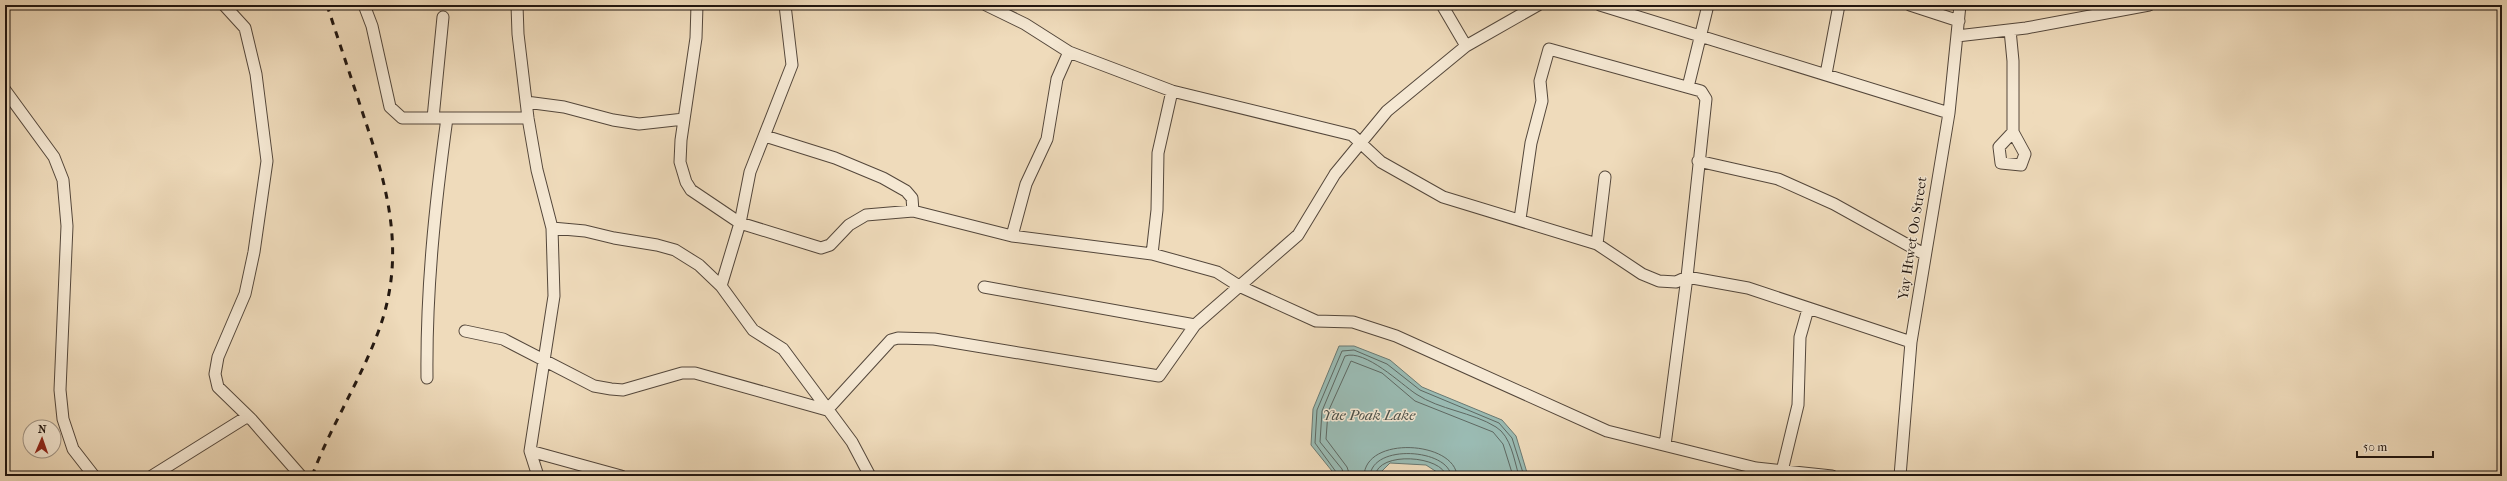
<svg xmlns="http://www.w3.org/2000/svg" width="2507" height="481" font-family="'IM FELL French Canon',serif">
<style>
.water{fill:#9abbb3;stroke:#6a7972}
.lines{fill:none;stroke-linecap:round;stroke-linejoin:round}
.shore{stroke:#5e6862;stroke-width:1}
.minor-casing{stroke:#54473b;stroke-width:13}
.minor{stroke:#f5e8d3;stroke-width:11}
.rail{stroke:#211610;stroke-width:3;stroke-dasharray:7 7;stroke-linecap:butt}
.labels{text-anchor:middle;stroke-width:3;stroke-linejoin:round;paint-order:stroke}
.street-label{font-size:14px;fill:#211610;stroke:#f5e8d3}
.water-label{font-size:15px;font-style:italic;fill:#4b5049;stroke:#f5e8d3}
</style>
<rect width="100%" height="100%" fill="#efdbbb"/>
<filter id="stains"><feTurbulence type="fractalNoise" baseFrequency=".005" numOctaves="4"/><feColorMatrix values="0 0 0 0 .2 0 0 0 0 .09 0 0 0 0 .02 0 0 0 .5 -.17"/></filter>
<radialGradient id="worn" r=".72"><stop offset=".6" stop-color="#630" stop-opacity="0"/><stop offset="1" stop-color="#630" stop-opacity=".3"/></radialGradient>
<path class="water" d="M1339,346H1354L1390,360L1422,387L1502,420L1516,436L1528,476H1443L1426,465L1390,463L1377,476H1336L1311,445L1313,409Z"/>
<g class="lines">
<path class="shore" d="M1339,476L1315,443L1317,410L1342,351L1354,350L1387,364L1420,390L1499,423L1512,438L1524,476
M1344,476L1342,469L1320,442L1322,411L1345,356C1365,349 1401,384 1416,394C1440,410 1472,412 1496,427C1511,436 1514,460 1519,476
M1350,476L1347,467L1326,439L1328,412L1351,361L1382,373L1415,401L1493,432L1503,444L1513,476
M1364,476C1365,435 1455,441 1457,476
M1370,476C1372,443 1449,449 1451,476
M1375,476C1378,450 1443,456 1446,476"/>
<g class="minor-casing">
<path id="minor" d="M224,5L245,28L256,74L267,161L254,252L245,294L218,357L215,374L218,387L252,420L301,476
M364,5L372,26L390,107L402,118H528
M517,5L518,34L528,118L537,170L552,228L554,296L530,451L538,476
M697,5L696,38L681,140L680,162L686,182L691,190L740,223L821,248L830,245L849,225L866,215L913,211L1012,236L1152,254L1217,272L1239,286L1316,321L1353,322L1396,336L1607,431L1756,468L1832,476
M986,5L1025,24L1069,52L1172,91L1352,135L1381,162L1443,197L1597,244L1642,274L1659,281L1676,282L1687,277L1748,288L1911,342
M1442,5L1466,46
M1600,5L1949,113
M1910,5L1959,21
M2010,30L2013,61V132L1999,147L2001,163L2021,165L2025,154L2013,132
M1957,36L2026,28L2149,5
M1826,74L1839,5
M1688,87L1708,5
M5,90L54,157L63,180L67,226L60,390L63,419L73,449L94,476
M526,102L564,107L613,120L639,124L684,119
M433,118L443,17
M765,136L835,158L883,178L906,191L912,198L913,211
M1698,161L1778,179L1834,204L1924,254
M1520,219L1531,143L1542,101L1540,81L1549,49L1701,91L1706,99L1687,277L1665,445
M552,228L585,231L614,238L657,245L675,250L699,265L721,286L753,330L783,349L852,442L870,476
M1012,236L1026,184L1047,139L1057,79L1069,52
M1597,244L1605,177
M1152,254L1157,210L1158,153L1172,91
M721,286L740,223L750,172L792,65L785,5
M984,287L1195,325
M465,331L503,339L594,386L611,389L623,390L682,373H695L827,410L891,340L898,338L934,339L1159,376L1195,325L1298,235L1335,174L1387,111L1466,46L1538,5
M427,378C426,290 435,205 447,118
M530,451L621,476
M1782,471L1798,405L1800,337L1808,309
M152,476L248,416
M1900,476L1911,342L1949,113L1960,5"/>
</g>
<use href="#minor" class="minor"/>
<path class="rail" d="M312,476C331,425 362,378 380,327C407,250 386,182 361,108C350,74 338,39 327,5"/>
</g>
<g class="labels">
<g class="street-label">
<text transform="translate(1912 238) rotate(-81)" y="5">Yay Htwet Oo Street</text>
</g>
<g class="water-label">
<text x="1369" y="420">Yae Poak Lake</text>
</g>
</g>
<rect width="2507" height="481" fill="none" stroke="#efdbbb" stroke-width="20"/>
<rect x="6" y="6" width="2495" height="469" fill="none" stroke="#211610" stroke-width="2"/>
<rect x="10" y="10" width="2487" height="461" fill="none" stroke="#211610"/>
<g transform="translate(42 439) rotate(2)"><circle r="19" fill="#f5e8d3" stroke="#a09485"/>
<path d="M0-3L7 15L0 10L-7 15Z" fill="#8f2418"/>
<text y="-6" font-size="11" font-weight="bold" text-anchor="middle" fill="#211610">N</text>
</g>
<path d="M2357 451v6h76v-6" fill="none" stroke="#211610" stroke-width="2"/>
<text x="2363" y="451" font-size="12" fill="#211610" stroke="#f5e8d3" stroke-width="3" paint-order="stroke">50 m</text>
<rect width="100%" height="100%" filter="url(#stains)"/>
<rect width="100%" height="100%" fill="url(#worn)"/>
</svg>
